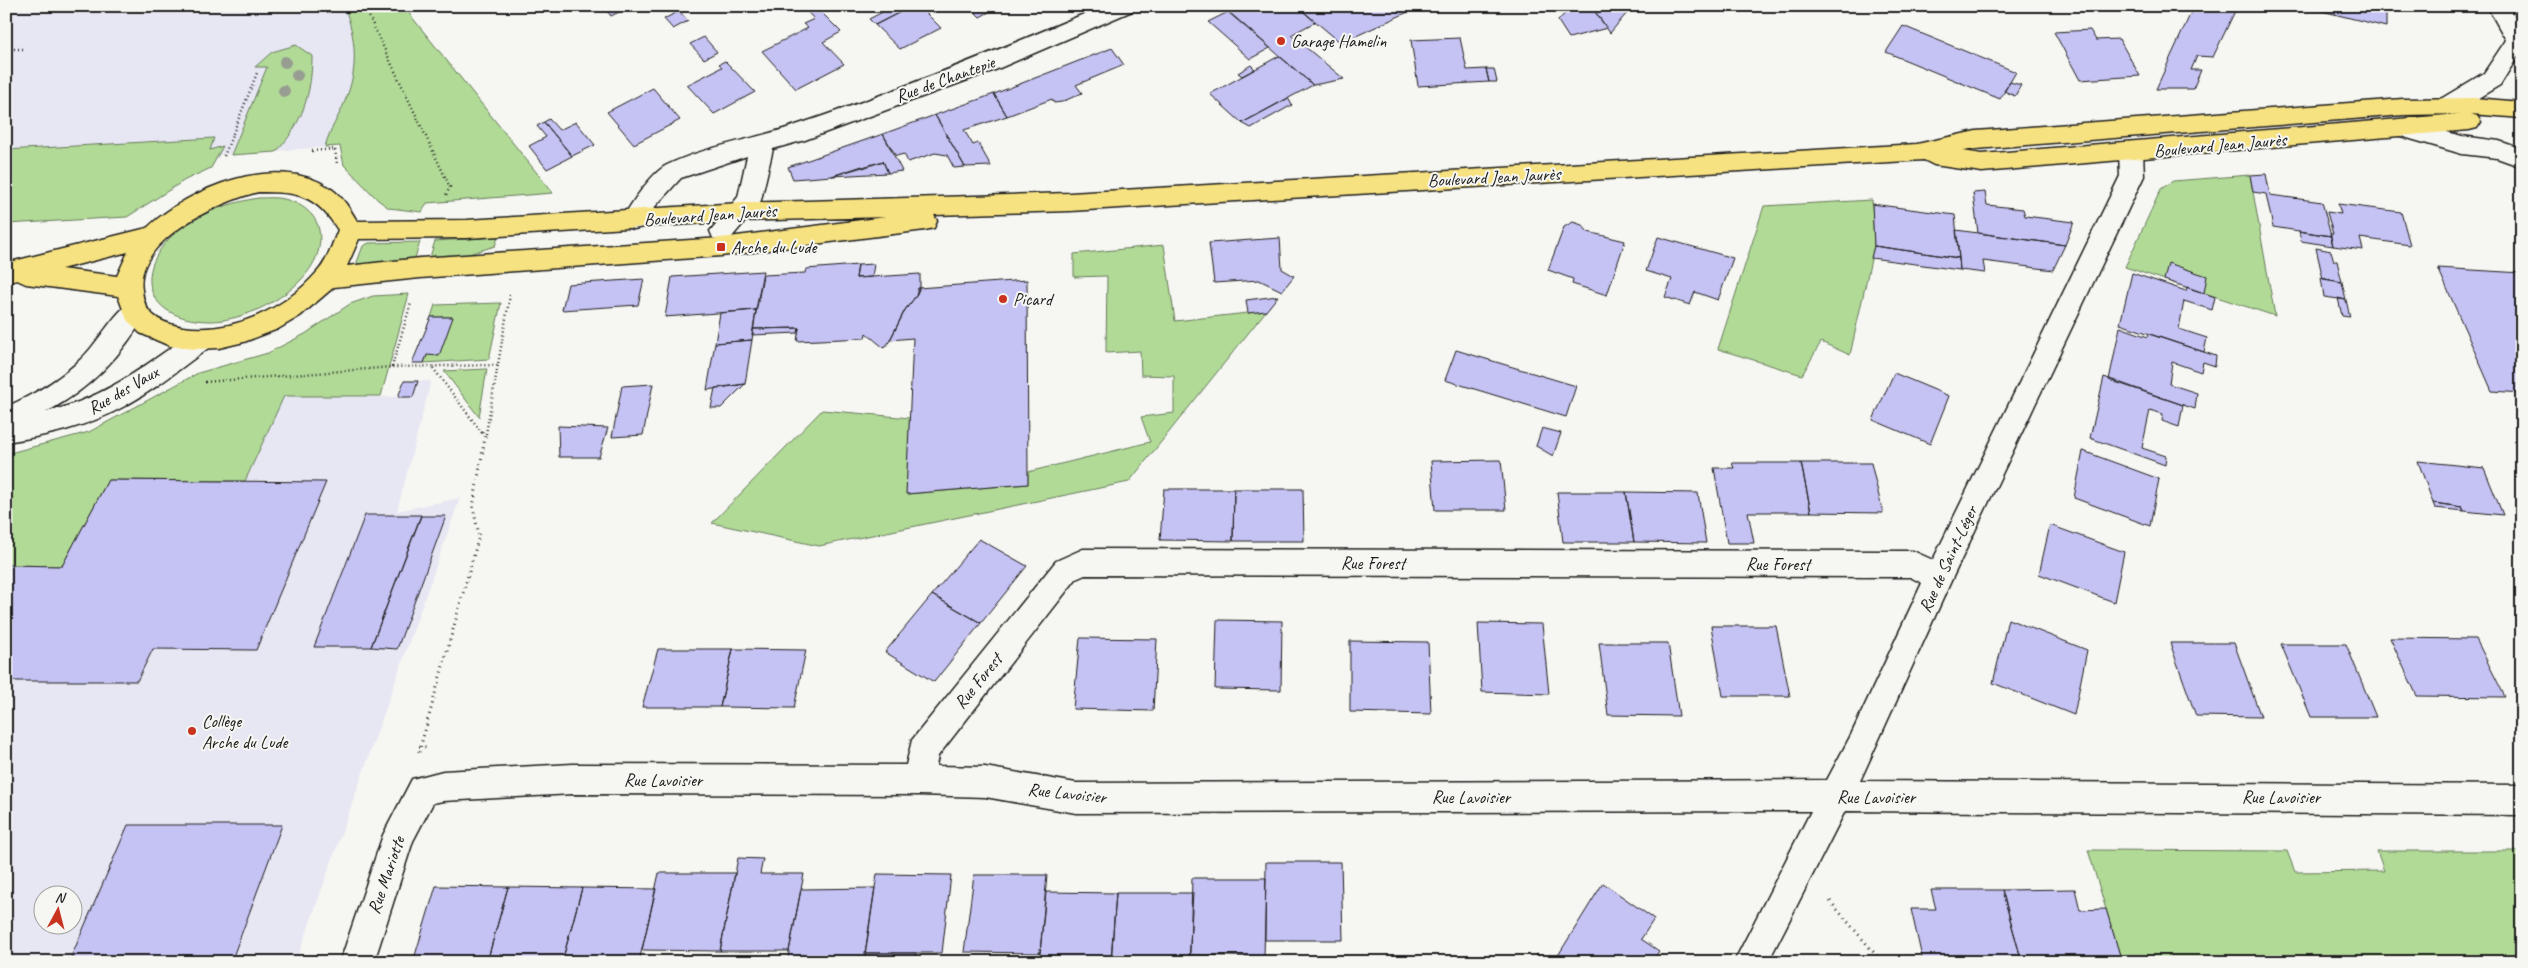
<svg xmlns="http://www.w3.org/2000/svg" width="2528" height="968" font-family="Caveat,sans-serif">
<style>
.built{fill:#e7e6f3;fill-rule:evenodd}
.green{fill:#b1da97;stroke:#667b5a}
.building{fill:#c5c2f4;stroke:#1c1c1c}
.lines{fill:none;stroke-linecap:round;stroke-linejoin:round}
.minor-casing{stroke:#1c1c1c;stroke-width:3}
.tertiary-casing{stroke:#1c1c1c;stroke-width:3}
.primary-casing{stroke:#1c1c1c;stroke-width:3}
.path-far1{stroke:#1c1c1c;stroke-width:2.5;stroke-dasharray:1 3;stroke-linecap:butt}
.path{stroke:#1c1c1c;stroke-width:3;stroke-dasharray:1 4.5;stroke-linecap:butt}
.minor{fill:#f6f6f2;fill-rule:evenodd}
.tertiary{fill:#f6f6f2;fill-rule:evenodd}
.primary{fill:#f7e281;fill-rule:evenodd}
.tree{fill:#979d91}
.poi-dot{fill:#c8321e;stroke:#f6f6f2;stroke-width:2}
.labels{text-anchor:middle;stroke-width:4;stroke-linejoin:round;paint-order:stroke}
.poi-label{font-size:18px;fill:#1c1c1c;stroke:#f6f6f2;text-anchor:start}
.street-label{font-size:18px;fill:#1c1c1c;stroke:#f6f6f2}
</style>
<rect width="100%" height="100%" fill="#f6f6f2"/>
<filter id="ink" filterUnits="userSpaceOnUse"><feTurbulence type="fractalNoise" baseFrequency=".02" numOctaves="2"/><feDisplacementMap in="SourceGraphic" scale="10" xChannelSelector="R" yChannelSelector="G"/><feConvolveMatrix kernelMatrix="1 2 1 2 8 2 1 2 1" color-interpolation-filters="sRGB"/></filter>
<g filter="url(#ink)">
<path class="built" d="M6,6H403L553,193L427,203L422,212L389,208L378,200L344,165L340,146L219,155L211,168L185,180L127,217L6,224Z
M418,381H431L397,511L460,498L296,962H6V565L108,480L245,481L284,396L412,397ZM42,896H72V926H42Z"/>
<path class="green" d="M344,6H403L553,193L427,203L422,212L389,208L378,200L344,165L340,146L325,147C329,130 339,117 345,101C359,69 356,37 344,6Z
M296,45L312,56C312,93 302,125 276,152L231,155L267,67H255L272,52Z
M214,138L210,150L223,146L211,168L185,180L127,217L6,224V150Z
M2250,175L2275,316L2125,267L2161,189L2173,181Z
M258,198C266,198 276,197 284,199C300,203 316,213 319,230C329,280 252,322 209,321C142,320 131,267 181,228C204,211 230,203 258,198Z
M1872,200L1874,246L1850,355L1821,342L1802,375L1718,349L1764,206Z
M498,237L495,246L456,258L429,260L435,241Z
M420,242L414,261L359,266L357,262L363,246L369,243Z
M1164,245L1175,321L1266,311L1129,482L819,546L712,523L822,410L910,418L907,494L1028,484V472L1150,442L1141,417L1174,413V376L1141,375L1140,351L1106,353L1107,276L1074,277V254Z
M409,294L381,396H284L245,481L108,480L62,566L6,565V454L89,432L198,373L268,353L305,334L350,304L373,296Z
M501,303L489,359L424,363L427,355L453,317H431L435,305Z
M487,369L479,417L444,371Z
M2088,850L2287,851L2295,872L2384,871L2377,851H2522V962H2122Z"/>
<path class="building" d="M603,6H631L611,16Z
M802,6H815L841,32L823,42L844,64L796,89L762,51L808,28L803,24L814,19Z
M894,6H912L875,25L869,19Z
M912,6H919L941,28L900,49L875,25Z
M969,6H1000L980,17Z
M1222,6H1297L1315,22L1291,35L1344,79L1313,85Z
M1297,6H1421L1341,43Z
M1556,6H1591L1607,28L1569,38L1558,21L1567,11Z
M1591,6H1633L1610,33Z
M2194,6H2235L2238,9H2236L2213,57L2197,56L2191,70H2201L2193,89H2156Z
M2235,6H2275L2238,9Z
M2302,6H2386V27Z
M679,11L688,21L673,29L664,19Z
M1228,12L1270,48L1250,59L1208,22Z
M1903,26L2016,72L2000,99L1886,52Z
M2090,30L2096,40L2119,39L2140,76L2080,80L2054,32Z
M704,37L717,52L704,59L690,44Z
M1460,38L1467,70L1486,69L1489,82L1418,86L1411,40Z
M1112,48L1124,65L1076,85L1082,93L1062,102L1054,103L1052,99L1007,116L994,94Z
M1279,56L1313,85L1242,123L1210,94Z
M725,61L755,92L714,114L687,85L722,67L719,64Z
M1251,65L1255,69L1242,76L1238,73Z
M1486,69H1494L1497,82H1489Z
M2010,82L2021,85L2015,96L2004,91Z
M653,88L680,120L634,144L607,112Z
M994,94L1007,116L964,130L973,145L978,143L991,166L965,167L935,115Z
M1288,98L1292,105L1251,128L1242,123Z
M935,115L965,167L954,168L947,155L935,153L908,162L904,154L896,156L883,134Z
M549,119L559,130L576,122L595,145L572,156L544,122Z
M544,122L572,156L547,169L529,146L546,137L537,126Z
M883,134L902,171L888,173L883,161L832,176L793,179L788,167Z
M883,161L888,173L832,176L862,166L863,168Z
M2266,174L2270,195L2322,202L2331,236L2273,227L2266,194L2253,192L2250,175Z
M1985,192L1987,205L2023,209L2025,216L2074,222L2065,245L1978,233L1973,193Z
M1872,204L1955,215L1959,258L1874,246Z
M2338,204L2401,212L2410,245L2360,238L2363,250L2333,246L2330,234H2333L2327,212L2341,214Z
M1573,222L1582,225L1588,232L1625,241L1607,295L1572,284L1573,279L1548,270L1564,227Z
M1956,230L1978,233L2065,245L2053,270L1983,261L1985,273L1960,270Z
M2299,231L2331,236L2333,246L2301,241Z
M1658,237L1733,258L1718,300L1695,292L1690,305L1665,297L1672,279L1646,271Z
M1280,238L1282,269L1294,276L1282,291L1259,280L1214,283L1209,243Z
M1874,246L1959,258L1960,270L1871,258Z
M2316,248L2331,251L2334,261H2337L2342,282L2323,279Z
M2168,263L2207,276L2204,293L2164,280Z
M874,264L872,277L856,278L858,265Z
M858,265L856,278L920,274V287L916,296L905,310L889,342L884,348L866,333L865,338L797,341L799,328L753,329L763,275L805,273L806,269Z
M2438,268L2522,273V393L2492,391Z
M763,271L756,310L665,317L672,277Z
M2132,273L2186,291L2187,287L2215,297L2212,310L2184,301L2179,329L2207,338L2204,352L2120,324Z
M2321,278L2342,282L2346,300L2324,297Z
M644,279L638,305L562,310L568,284Z
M1027,280L1028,484L906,494L913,338L890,340L905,310L916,296L918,288Z
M1278,296L1266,311L1248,313L1246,300Z
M2338,298L2346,300L2350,317L2342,316Z
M756,310L752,340L715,343L720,313Z
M431,317H453L439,356L427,355L424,363H412Z
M2120,327L2148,337L2149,334L2216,356L2215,366L2203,362L2201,372L2172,362L2169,384L2197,393L2195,409L2109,380Z
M799,328L798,333L752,335L753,329Z
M752,340L745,384L707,390L715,343Z
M1456,350L1576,386L1566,417L1445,380Z
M1894,373L1949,396L1930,444L1873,420Z
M2104,377L2183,405L2179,427L2162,421L2163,414L2150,410L2142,448L2166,456L2165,465L2090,438Z
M404,381H418L413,397H398Z
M653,384L643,435L612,437L622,386Z
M745,384L721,408H711L715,388Z
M558,426L608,428L599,457H559Z
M1542,428L1561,433L1553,456L1536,446Z
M2083,451L2159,479L2150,526L2074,498Z
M1501,460L1506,510H1435L1431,461Z
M2418,461L2484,468L2503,515L2464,511L2462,507L2433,503Z
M1732,463H1801L1811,512H1748L1754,543H1727L1714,468H1734Z
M1801,463H1871L1883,513L1811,512Z
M108,480L326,482L256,650L153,649L137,681H6V565L62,566Z
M1164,489H1234L1233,541L1160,540Z
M1234,489H1303L1304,541H1233Z
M1557,492H1626L1634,542H1563Z
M1626,492L1698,493L1706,543L1634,542Z
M2433,503L2462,507L2464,511L2435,508Z
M365,515H421L371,647H314Z
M421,516H446L397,649L371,647Z
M2050,525L2124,552L2114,602L2039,574Z
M979,539L1027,566L981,623L932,595Z
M932,595L981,623L934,682L885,652Z
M2008,619L2087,650L2074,715L1993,683Z
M1217,620L1282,621L1281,690L1215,689Z
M1478,623L1542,624L1549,694L1482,692Z
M1711,626H1776L1790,696H1723Z
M1080,638L1157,639L1153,711L1073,709Z
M2390,638L2476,639L2505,697L2417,696Z
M1350,641L1428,642L1431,714L1350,712Z
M1599,643H1668L1679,716L1608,715Z
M2170,643H2234L2261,717L2196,716Z
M2281,644H2346L2376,717H2311Z
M658,649H733L720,707H642Z
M733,649L806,650L794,708L720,707Z
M128,825H282L231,962H69Z
M738,858L763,859L760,874H804L789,951H720Z
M1266,862H1341L1343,940H1265Z
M659,873H735L720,951L642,950Z
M877,874L951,875L942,953H865Z
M974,875H1047L1040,953L964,952Z
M1192,878H1266L1264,957L1190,955Z
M1603,883L1654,919L1641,939L1659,951L1652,962H1554Z
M436,886L508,887L487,962H413Z
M508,887L582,888L562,962H487Z
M582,888L656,889L639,962H562Z
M875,888L864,962H787L801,889Z
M2075,889L2080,910L2106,909L2122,962H2022L2002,890Z
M1931,890H2002L2022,962H1923L1911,909H1936Z
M1046,892L1116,893L1111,962H1039Z
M1116,893H1193L1189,962H1111Z
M865,953H916L915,962H864Z
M1537,954L1547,962H1532Z"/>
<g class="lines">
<g class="minor-casing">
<path id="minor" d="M2487,6H2509L2522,29V57L2518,56L2500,85L2455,112L2447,114L2439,112L2435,106L2439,100L2484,73L2506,40Z
M2405,121L2462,136L2499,141L2522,149V167L2497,158L2462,154L2397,135L2393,129L2397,123Z
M2131,143L2139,146L2143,152L2144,176L1951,581L1860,781L2522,785V815L1845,811L1768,962H1734L1811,811L1076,813L985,797L919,795L573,794L443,801L433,803L413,841L374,962H340L383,835L412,779L443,771L573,764L906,765L912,740L1056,561L1083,549L1913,551L1933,560L2120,176L2119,152L2123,146ZM1085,575L1910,577L1922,583L1851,735L1827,780L1076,783L985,767L936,766L938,756L1076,579Z"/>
</g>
<g class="tertiary-casing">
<path id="tertiary" d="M1103,6H1135L1132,11L995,70L805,140L773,149L761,200L758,206L731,238L722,240L713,238L710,231L738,197L747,156L681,178L651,211L643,227L634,229L625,227L622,220C630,205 651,173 667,165C707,146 752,140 793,126C898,91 1001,49 1103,6Z
M134,301L143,304L147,311C124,354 89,390 46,412C104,399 146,365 193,332L202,329L211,332L215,339L211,346C182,367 155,390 123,407C87,427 46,436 6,442V407C35,394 61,379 83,357C98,343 118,306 134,301Z"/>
</g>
<g class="primary-casing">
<path id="primary" d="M2474,98L2522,102V118L2471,114L2477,116L2481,122L2477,128L2469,130L1982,172L1934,165L1924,160L1070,211L934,215L937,221L934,228L925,230L721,256L420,278L334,287L300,316L278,329L244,342L219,348L194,349L170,346L140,333L127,320L118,296L26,284L17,280L6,283V263L147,228C189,188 276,152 330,188C342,196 350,209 357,221L467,220L740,203L1070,193L1917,144L1976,131L2403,99ZM2459,114L1982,154L1963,151L1976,149L2403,115ZM258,192C297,192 316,194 338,230C332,244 328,260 318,271C286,309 233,334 183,327C172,325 160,322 152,314C145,308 143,299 142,290C134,240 219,202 258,192ZM885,217L721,238L420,258L347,266L359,239L467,238L740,221ZM128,252L117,276L61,269Z"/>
</g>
<path class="path-far1" d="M364,6L450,187L446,195
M6,49H24
M312,151L335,149L337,164
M224,156L257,73
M392,367L411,303
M433,368L483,434
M205,382L392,367L498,365
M486,434L510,295"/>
<path class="path" d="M482,432L485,436
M419,747H430
M419,752L479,536L473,507L486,432
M1830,901L1882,962"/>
<use href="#minor" class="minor"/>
<use href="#tertiary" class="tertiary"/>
<use href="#primary" class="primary"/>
</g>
<g class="tree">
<circle cx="285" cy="62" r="6"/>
<circle cx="297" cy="75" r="6"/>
<circle cx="284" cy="91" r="6"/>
</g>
</g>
<g class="poi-dot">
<circle cx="1281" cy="41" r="5"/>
<rect x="716" y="242" width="10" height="10" rx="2.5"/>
<circle cx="1003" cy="299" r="5"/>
<circle cx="192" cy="731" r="5"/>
</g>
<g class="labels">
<g class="poi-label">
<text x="1291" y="47">Garage Hamelin</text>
<text x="731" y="253">Arche du Lude</text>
<text x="1013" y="305">Picard</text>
<text x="202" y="727">Collège<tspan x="202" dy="21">Arche du Lude</tspan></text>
</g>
<g class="street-label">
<text transform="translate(945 79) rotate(-20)" y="6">Rue de Chantepie</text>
<text transform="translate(2220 145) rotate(-5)" y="6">Boulevard Jean Jaurès</text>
<text transform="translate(1494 177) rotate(-3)" y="6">Boulevard Jean Jaurès</text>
<text transform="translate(710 215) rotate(-4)" y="6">Boulevard Jean Jaurès</text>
<text transform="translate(123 390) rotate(-30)" y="6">Rue des Vaux</text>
<text transform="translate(1948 559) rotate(-65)" y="6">Rue de Saint-Léger</text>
<text x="1373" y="569">Rue Forest</text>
<text x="1778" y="570">Rue Forest</text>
<text transform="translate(978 681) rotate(-51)" y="6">Rue Forest</text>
<text x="663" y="786">Rue Lavoisier</text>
<text transform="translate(1067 793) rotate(6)" y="6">Rue Lavoisier</text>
<text x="1471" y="803">Rue Lavoisier</text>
<text x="1876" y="803">Rue Lavoisier</text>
<text x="2281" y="803">Rue Lavoisier</text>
<text transform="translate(386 875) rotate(-71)" y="6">Rue Mariotte</text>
</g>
</g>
<rect width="2528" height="968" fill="none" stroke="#f6f6f2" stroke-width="25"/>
<rect x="12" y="12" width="2503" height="943" fill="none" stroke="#1c1c1c" stroke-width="2" filter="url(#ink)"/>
<g transform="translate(58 910) rotate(7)"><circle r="24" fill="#f6f6f2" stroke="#9f9f9c"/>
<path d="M0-4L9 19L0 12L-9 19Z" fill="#c8321e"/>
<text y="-8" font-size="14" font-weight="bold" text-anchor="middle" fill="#1c1c1c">N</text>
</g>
</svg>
